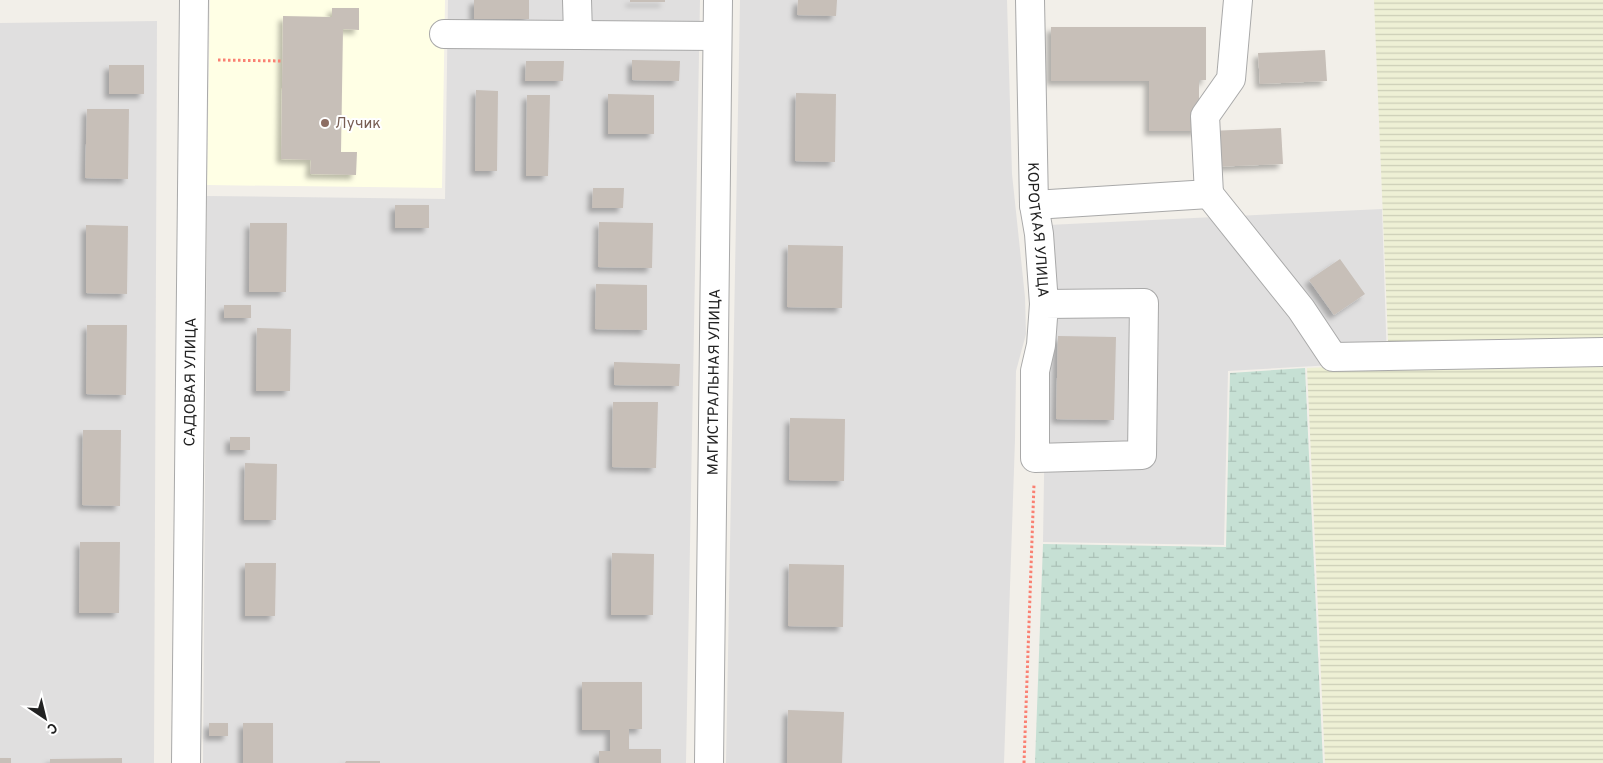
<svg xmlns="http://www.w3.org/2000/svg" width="1603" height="763" font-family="Overpass,sans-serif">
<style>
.residential{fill:#e0dfdf}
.education{fill:#ffffe5}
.farmland{fill:url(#farmland-rules)}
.wetland{fill:url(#wetland-marsh)}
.building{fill:#c7bfb8;filter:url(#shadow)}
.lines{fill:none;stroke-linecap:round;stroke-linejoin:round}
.minor-casing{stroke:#a9a9a9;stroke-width:30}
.path{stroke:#fa8072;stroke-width:3;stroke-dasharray:2.5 2.5;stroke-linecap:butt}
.minor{stroke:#fff;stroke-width:28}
.education-dot{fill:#8d6e63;stroke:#fff;stroke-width:2}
.labels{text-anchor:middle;stroke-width:4;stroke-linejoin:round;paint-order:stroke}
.education-label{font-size:15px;fill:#785e54;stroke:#fff;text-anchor:start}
.street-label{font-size:15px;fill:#222;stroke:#fff}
</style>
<defs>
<pattern id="farmland-rules" width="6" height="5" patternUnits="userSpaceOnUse" patternTransform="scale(1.25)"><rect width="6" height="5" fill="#eef0d5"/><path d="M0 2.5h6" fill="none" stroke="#ccceb7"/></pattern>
<pattern id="wetland-marsh" width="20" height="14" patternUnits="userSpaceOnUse" patternTransform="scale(1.25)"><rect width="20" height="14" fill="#c6e0d4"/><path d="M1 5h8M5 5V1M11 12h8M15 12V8" fill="none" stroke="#aac0b6"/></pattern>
<filter id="shadow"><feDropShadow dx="-4.5" dy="4.5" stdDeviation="2.5" flood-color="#0004"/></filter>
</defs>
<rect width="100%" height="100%" fill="#f2efe9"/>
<path class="residential" d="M448,0H700L686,763H203L207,196L445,199Z
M740,0H1007L1012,174L1025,297L1026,334L1016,371L1015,440L1004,763H726Z
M157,21L154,763H0V23Z
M1382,209L1387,362L1228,371L1224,545L1043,542L1048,225Z"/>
<path class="education" d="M210,0H445L442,188L207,185Z"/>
<path class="farmland" d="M1374,0H1603V763H1325L1307,368L1389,364Z"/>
<path class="wetland" d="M1305,368L1323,763H1035L1043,544L1226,547L1230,373Z"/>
<path class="building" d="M474,0H529V19H474Z
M630,0H665V2H630Z
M798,0H837L836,16L797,15Z
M332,8H359V30L343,29L341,152H357L356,175L310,174L311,160L281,159L283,16L332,17Z
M1051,27H1206V80H1199V131H1149V81H1051Z
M1325,50L1327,81L1260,84L1258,53Z
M632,60L680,61L679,81L632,80Z
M526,61H564L563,81H525Z
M109,65H144V94H109Z
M476,90L498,91L497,171H475Z
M796,93L836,94L835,162L795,161Z
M608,94L654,95V134H608Z
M527,95H550L548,176H526Z
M87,109H129L128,179L85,178Z
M1281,128L1283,164L1211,167L1209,131Z
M593,188H624L623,208H592Z
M395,205H429V228H395Z
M599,222L653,223L652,268L598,267Z
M250,223H287L286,292H249Z
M86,225L128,226L127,294L86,293Z
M788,245L843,246L842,308L787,307Z
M1340,259L1365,294L1334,315L1309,280Z
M596,284L647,285V330L595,329Z
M224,305H251V318H224Z
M87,325H127L126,395L86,394Z
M257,328L291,329L290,391H256Z
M1058,336L1116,337L1114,420L1056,419Z
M614,362L680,364L679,386L614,385Z
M613,402H658L656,468L612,467Z
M790,418L845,419L844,481L789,480Z
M83,430H121L120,506L82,505Z
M230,437H250V450H230Z
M245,463L277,464L276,520H244Z
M80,542H120L119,613H79Z
M612,553L654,554L653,615H611Z
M245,563H276L275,616H245Z
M789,564L844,565L843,627L788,626Z
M582,682H642V729H629V749H661V763H599V751H610V730H582Z
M788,710L844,712L842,763H787Z
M209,723H228V736H209Z
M243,723H273V763H243Z
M0,758H11V763H0Z
M122,758V763H50V759Z
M346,761H380V763H345Z"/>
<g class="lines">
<g class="minor-casing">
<g id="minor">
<path d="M577,0L578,34"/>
<path id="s1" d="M1030,0L1034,205L1039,234L1044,304L1041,345L1035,371V458L1142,455L1144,303L1044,304"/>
<path d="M444,34L717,36"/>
<path d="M1209,194L1301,309L1333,357L1603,352"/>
<path d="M1034,205L1209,194L1205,116L1231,79L1238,0"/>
<path id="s2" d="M186,763L194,0"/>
<path id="s3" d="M709,763L718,0"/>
</g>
</g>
<path class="path" d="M218,60L282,61
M1024,763L1034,484"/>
<use href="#minor" class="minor"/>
</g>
<circle class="education-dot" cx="325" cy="123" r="5"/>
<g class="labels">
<g class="education-label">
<text x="335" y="128">Лучик</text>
</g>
<g class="street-label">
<text dy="5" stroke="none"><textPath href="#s1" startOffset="230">КОРОТКАЯ УЛИЦА</textPath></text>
<text dy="5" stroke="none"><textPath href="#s2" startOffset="381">САДОВАЯ УЛИЦА</textPath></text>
<text dy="5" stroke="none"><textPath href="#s3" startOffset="381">МАГИСТРАЛЬНАЯ УЛИЦА</textPath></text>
</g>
</g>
<g transform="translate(45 718) rotate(145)" stroke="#ffffff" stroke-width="4" paint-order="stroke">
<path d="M0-4L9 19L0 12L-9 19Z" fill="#222222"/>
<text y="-8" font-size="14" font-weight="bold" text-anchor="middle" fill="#222222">С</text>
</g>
</svg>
